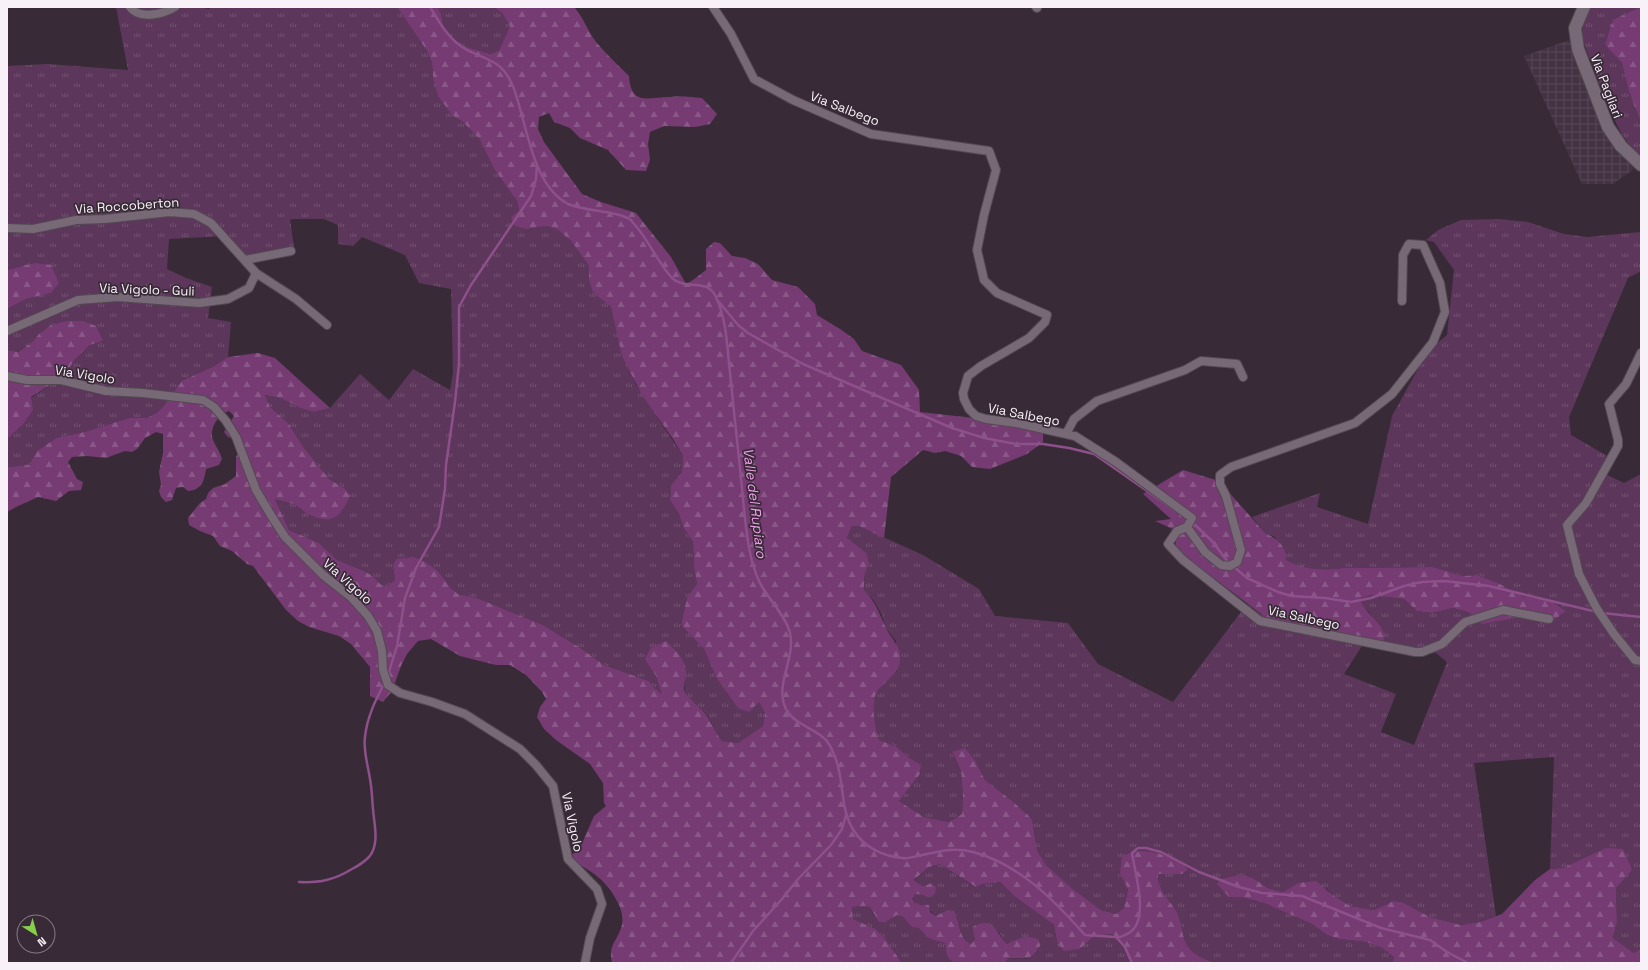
<svg xmlns="http://www.w3.org/2000/svg" width="1648" height="970" font-family="'Space Grotesk',sans-serif">
<style>
.industrial{fill:url(#industrial-grid)}
.grass{fill:url(#grass-tufts)}
.forest{fill:url(#forest-firs)}
.lines{fill:none;stroke-linecap:round;stroke-linejoin:round}
.stream{stroke:#8d508a;stroke-width:2.5}
.street-casing{stroke:#534952;stroke-width:10}
.secondary-casing{stroke:#534952;stroke-width:14}
.street{stroke:#776975;stroke-width:8}
.secondary{stroke:#776975;stroke-width:12}
.labels{text-anchor:middle;stroke-width:3.5;stroke-linejoin:round;paint-order:stroke}
.street-label{font-size:13px;fill:#f9f1f8;stroke:#382b37}
.water-label{font-size:14px;font-style:italic;fill:#f39eed;stroke:#382b37}
</style>
<defs>
<pattern id="industrial-grid" width="8" height="8" patternUnits="userSpaceOnUse"><rect width="8" height="8" fill="#443343"/><path d="M0 4h8M4 0v8" fill="none" stroke="#564756"/></pattern>
<pattern id="grass-tufts" width="24" height="20" patternUnits="userSpaceOnUse"><rect width="24" height="20" fill="#5d365b"/><path d="M3 7l-1-3M5 7V3M7 7l1-3M15 17l-1-3M17 17v-4M19 17l1-3" fill="none" stroke="#755473"/></pattern>
<pattern id="forest-firs" width="22" height="20" patternUnits="userSpaceOnUse"><rect width="22" height="20" fill="#763b73"/><path d="M5 1l3.5 6h-7zM16 11l3.5 6h-7z" fill="#8a5888"/></pattern>
</defs>
<rect width="100%" height="100%" fill="#382b37"/>
<path class="industrial" d="M1569,40L1594,107L1611,141L1634,169L1613,184H1582L1524,56Z"/>
<path class="grass" d="M116,7H197L209,9L211,7H397L427,51L432,63L433,78L452,115L464,123L480,140L494,169L517,201L519,211L527,229L547,226L558,230L571,241L589,266V280L603,300L611,307L616,328L636,385L683,456L682,472L671,485L670,500L679,514L683,527L693,542L694,568L697,584L687,597L681,625L704,649L716,677L759,702L765,713L763,726L738,743L722,741C715,732 714,726 708,717C697,698 679,703 686,674L646,659L656,676L663,695L654,688L649,681L604,665L579,647L543,625L477,598L458,594L450,587L438,571L426,562L414,557L393,567L395,580L387,586L380,584L373,576L362,570L337,560L319,543L289,530L275,499L294,504L305,512L344,488L329,479L304,448L288,423L270,407L265,395L281,398L300,408L314,412L330,408L360,374L389,400L413,369L450,390L453,373L451,289L419,283L405,255L362,237L353,246L338,244V225L324,219H290L294,247L249,258L225,236L169,239L167,269L186,278L212,287L208,318L231,322L228,357L214,366L183,381L163,407L156,413L147,418H129L84,432L56,438L37,451L29,465L7,467V439L31,398L65,375L75,359L90,345L103,341L83,321H66L51,325L40,333L32,342L17,352L7,350V309L26,299L50,293L34,263L7,270V66L47,64L128,70Z
M438,7H494L502,13L510,26L499,52L490,54L457,44L444,30L441,14Z
M1590,7H1640L1605,45L1622,63L1629,92L1641,122V151L1639,156L1622,135L1606,102L1582,38L1583,22Z
M1499,219L1528,222L1564,234L1587,237L1641,232V271L1628,278L1569,417L1571,435L1609,457L1601,472L1624,483L1641,474V948L1634,953L1613,938L1617,921L1616,888L1631,870L1575,863L1563,868L1550,869L1554,757L1474,763L1496,916L1480,922L1461,925L1430,917L1402,902L1393,901L1374,910L1350,906L1334,896L1327,889L1298,883L1283,892L1268,888L1253,878L1229,897H1241L1264,903L1312,924L1327,935L1339,939L1366,942L1382,948L1394,957L1392,963H1216C1207,960 1197,957 1191,950C1181,940 1183,925 1177,912C1170,900 1157,889 1158,874H1182L1188,870L1120,874L1128,889L1124,908L1116,914L1101,910L1075,892L1046,865L1037,850L1032,819L1011,800L985,780L976,762L952,753L961,771L963,796L962,814L949,822L924,817L899,801L920,774L921,766L908,757L896,746L879,740C875,729 870,703 877,691C882,684 890,677 897,671L896,641L885,627L882,615L874,601L864,590V577L869,563L847,538L852,526H859L923,555L979,589L995,616L1068,623L1098,664L1173,702L1247,604L1268,619L1365,641L1344,674L1396,694L1381,732L1414,745L1447,662L1436,653L1415,652L1383,645L1370,613L1362,606L1359,598L1372,595L1404,599L1417,611L1432,613L1453,608L1470,612L1482,623L1526,616L1549,624L1566,611L1551,601L1522,596L1498,583L1477,575L1463,576L1433,567L1342,568C1327,571 1298,572 1286,560C1281,555 1278,544 1275,537L1265,533L1252,517L1320,493L1317,507L1368,524L1392,416L1428,351L1447,335L1454,270L1434,242L1426,240L1438,230L1461,220Z
M940,864L976,887L983,884L1000,882L1014,896L1054,925L1057,942L1080,949L1094,936L1113,934L1121,943L1130,963H1005L1008,958L1027,959L1037,951L1019,939L1007,944C1003,941 1002,936 999,933C992,925 982,921 972,927L975,939L971,944C962,939 958,927 957,917L947,910L936,916L923,904H916L912,899L916,894L923,895L925,886L919,885L914,881L929,867Z
M869,906L875,917L891,918L897,915L903,917L912,927H919L927,937L933,940L945,943C946,952 946,958 955,963H902L886,940L876,929L853,919L852,907Z"/>
<path class="forest" d="M397,7H438L441,14L444,30L457,44L490,54L499,51L510,26L502,13L494,7H574C584,18 587,30 596,42C606,54 618,65 629,76C631,107 649,97 670,97C681,96 691,97 702,98L717,114L710,124L695,127L664,126L650,132L648,144L650,160L646,171L626,170L608,150L580,138L570,128L554,122L549,113L539,117L538,129L544,142L582,194L601,202L636,213L671,257L686,284L693,280L706,270V249L714,242L720,243L732,256L745,258L758,264L772,280L798,287L815,304L817,315L840,329L854,339L862,351L901,365L919,390L920,412L991,420L1014,417L1028,419L1043,431V442L1027,454L990,469L972,467L961,456L945,451L935,453L923,450L891,477L884,538L859,526H852L847,538L866,553L869,563L864,577V590C876,603 878,610 885,626C892,641 907,651 897,670C895,674 882,685 878,690C870,701 875,728 879,740L896,746L908,757L921,765L920,774L899,801L924,817L949,822L962,814L963,796L961,771L952,752L965,748L976,762L985,780L1011,800L1032,819L1037,850L1046,865L1075,891L1101,910L1116,914L1124,908L1128,889L1120,874L1122,856C1126,855 1130,853 1134,852C1148,848 1180,858 1188,870L1182,874H1158C1157,889 1170,900 1177,912C1183,925 1181,940 1191,950C1197,957 1207,960 1216,963H1130L1121,943L1113,934L1094,936L1080,949L1064,951L1057,942L1054,925L1014,896L1000,882L983,884L976,887L940,864L929,867L914,880L919,885L925,886L931,883L936,887L935,894L929,896L916,894L912,899L916,904L929,905L930,912L936,916L947,910L954,911C960,922 958,937 971,944L975,939L972,927C993,915 996,933 1007,944C1017,939 1026,934 1038,939L1040,945C1030,964 1024,957 1008,958L1005,963H955C946,959 946,952 945,943L933,940L927,937L919,928L912,927L903,917L897,915L885,922H879L869,906L852,907L853,919L876,929L886,940L902,963H612C608,945 616,943 621,928C624,921 622,912 619,905C607,879 591,871 568,858L580,848L594,816L606,806L604,803L603,783L590,764L556,740L544,729L537,717L540,707L546,699L542,692L526,675L510,665H496L460,656L431,639L418,641L407,654L401,666L392,691L383,702L370,696V667L351,644L339,636L309,627L298,621L286,610L253,566L247,564L232,551L220,546L213,536L200,531L189,525L188,518L200,503L206,499L208,493L213,488L225,484L236,476V457L239,451L234,439L228,437L224,432L234,416L229,411C220,414 211,424 212,436C213,443 220,451 222,459L219,465L206,469C204,481 202,490 188,491L183,487L176,488L172,500L166,502L161,497L159,491L161,485L159,472L163,453V434L156,432L145,438L137,449L132,452L125,451L106,458L87,456L72,457L68,462L77,479L83,482L81,490L69,491L56,501L38,497L16,507L7,512V467L29,465L37,451L56,438L84,432L129,418H147L156,413L163,407L182,381L214,366L228,357L258,353L275,358L330,408L314,412L300,408L281,398L265,395L270,407L288,423L304,448L329,479L344,488L350,496C339,520 331,525 306,513C302,510 298,506 293,504C288,502 281,501 275,499L289,530L319,543L337,560L362,570L373,576L380,584L387,586L395,580L393,567L396,559L414,557L426,562L438,571L450,587L458,594L477,598L543,625L579,647L604,665L649,681L654,688L662,694L656,676L645,659L651,648L666,641C675,650 687,661 686,674C686,680 683,684 684,690C687,697 693,701 698,706C709,715 713,729 722,741L738,743L763,726L765,713L759,702L749,712L738,708L716,677L704,649L681,625L687,597L697,584L694,568L693,542L683,527L679,514L670,500L671,485L682,472L683,456L673,439L642,395L622,356L611,307L593,292L589,280V266L571,241L558,230L547,226L527,229L515,226L511,217L519,211L517,201L494,169L480,140L464,123L452,115L438,96L433,78L432,63L427,51Z
M1641,7V122L1629,92L1622,63L1605,45L1613,20Z
M34,263L51,265L59,283L51,293L26,299L7,309V270Z
M66,321H83L96,326L103,341L90,345L75,359L65,375L31,397L33,410L23,424L7,439V350L18,352L32,342L40,333L51,325Z
M1183,470L1219,481L1265,533C1278,539 1286,546 1286,560C1304,570 1322,571 1342,568L1433,567L1463,576L1477,575L1498,583L1522,596L1551,601L1566,611L1549,624L1538,622L1526,616L1482,624L1469,612L1453,608L1432,613L1417,611L1404,599L1372,595L1360,598C1362,611 1382,622 1384,635C1384,638 1383,642 1383,645L1268,619L1175,549L1177,531L1155,521L1171,519L1143,494Z
M1606,848L1623,849L1632,870L1616,888L1617,921L1613,938L1634,953L1641,948V963H1392L1394,957L1382,948L1366,942L1339,939L1327,935L1312,924L1264,903L1241,897H1229L1217,884L1222,879L1239,875L1253,878L1268,888L1283,892L1298,883L1316,881L1334,896L1350,906L1374,910L1393,901L1402,902L1430,917L1461,925L1480,922L1502,914L1535,880L1550,869L1563,868Z"/>
<g class="lines">
<path class="stream" d="M430,7C439,22 447,36 462,47C482,60 500,57 512,84C527,119 530,184 568,204C586,212 615,210 631,220C632,222 638,228 639,230C651,245 659,264 672,278C685,291 707,277 716,297C727,321 727,347 730,373C734,411 738,450 742,488C745,517 747,558 760,583C768,599 786,616 790,633C796,658 774,685 786,709C795,726 814,727 826,740C830,744 833,752 835,757C845,781 839,808 854,831C864,847 884,857 903,858C909,859 916,856 922,855C940,851 955,847 973,852C1019,864 1054,900 1085,935L1116,937L1125,947L1132,963
M719,302L738,325L748,333L803,364L952,428L984,438L1016,444H1043L1069,448L1094,454L1176,511
M1192,522L1212,541L1228,562L1247,578L1278,592L1291,596L1325,598L1351,602L1371,598L1404,586L1422,582L1444,581L1489,586L1597,612
M1602,613L1641,617
M387,678L397,646L405,598L416,568L439,527L445,489L446,465L455,402L459,364V307L471,285L531,196L536,179L537,165
M299,882C320,883 334,880 352,869C358,866 364,862 369,857C380,844 374,824 373,809C372,799 372,789 370,779C368,765 363,751 365,737C367,717 376,699 385,682
M1116,937C1120,938 1123,936 1127,934C1151,923 1135,874 1132,853L1138,848H1146L1161,852L1199,872L1239,887L1262,893L1302,896L1381,928L1430,940L1447,952L1468,963
M731,963L753,931L782,899L799,878L831,845L842,829L846,815"/>
<g class="street-casing">
<path id="street" d="M130,7C139,20 164,14 175,7
M713,7L731,34L754,79L793,100L871,134L989,151L996,170L984,215L977,250L984,280L997,293L1047,315L1045,322L1029,338L981,366L968,376L963,393L964,399L969,409L976,416L986,419L1016,423L1075,436L1116,462L1192,518L1187,527L1177,531L1168,544L1183,560L1260,621L1415,652H1422L1442,644L1465,622L1503,610L1549,619
M1036,7L1037,8
M7,228L33,229L76,220L105,219L170,212L194,214L211,223L256,273L296,299L327,325
M245,260L291,251
M7,331L78,300L118,297L199,303L228,299L249,288L256,273
M1641,353L1626,384L1609,404L1618,440V446L1586,503L1567,525L1579,574L1597,609L1614,634L1635,660L1641,661
M7,376L27,380H61L106,391L143,393L203,400L214,407L226,421L236,437L256,490L272,517L285,537L323,575L351,597L368,616L377,631L382,651L383,670L388,685L400,693L432,702L465,714L520,749L536,765L553,786L568,859L597,889L602,904L590,938L585,963
M1066,434L1074,419L1097,401L1185,370L1201,361L1237,364L1243,377
M1187,527L1205,552L1221,565L1230,566L1237,562L1241,550L1226,496L1220,484V475L1231,467L1355,423L1392,394L1433,342L1445,312L1440,283L1423,245L1409,244L1403,255L1402,301"/>
</g>
<g class="secondary-casing">
<path id="secondary" d="M1584,7L1575,28L1578,49L1608,127L1621,146L1641,165"/>
</g>
<use href="#street" class="street"/>
<use href="#secondary" class="secondary"/>
</g>
<g class="labels">
<g class="street-label">
<text transform="translate(1607 86) rotate(69)" y="5">Via Pagliari</text>
<text transform="translate(845 108) rotate(21)" y="5">Via Salbego</text>
<text transform="translate(127 205) rotate(-4)" y="5">Via Roccoberton</text>
<text transform="translate(147 289) rotate(2)" y="5">Via Vigolo - Guli</text>
<text transform="translate(85 374) rotate(9)" y="5">Via Vigolo</text>
<text transform="translate(1024 414) rotate(11)" y="5">Via Salbego</text>
<text transform="translate(348 581) rotate(42)" y="5">Via Vigolo</text>
<text transform="translate(1304 617) rotate(12)" y="5">Via Salbego</text>
<text transform="translate(573 822) rotate(78)" y="5">Via Vigolo</text>
</g>
<g class="water-label">
<text transform="translate(755 503) rotate(83)" y="5">Valle del Rupiaro</text>
</g>
</g>
<rect width="1648" height="970" fill="none" stroke="#f9f1f8" stroke-width="16"/>
<g transform="translate(36 934) rotate(143)"><circle r="19" fill="#382b37" stroke="#857a84"/>
<path d="M0-3L7 15L0 10L-7 15Z" fill="#85cf4c"/>
<text y="-6" font-size="11" font-weight="bold" text-anchor="middle" fill="#f9f1f8">N</text>
</g>
</svg>
